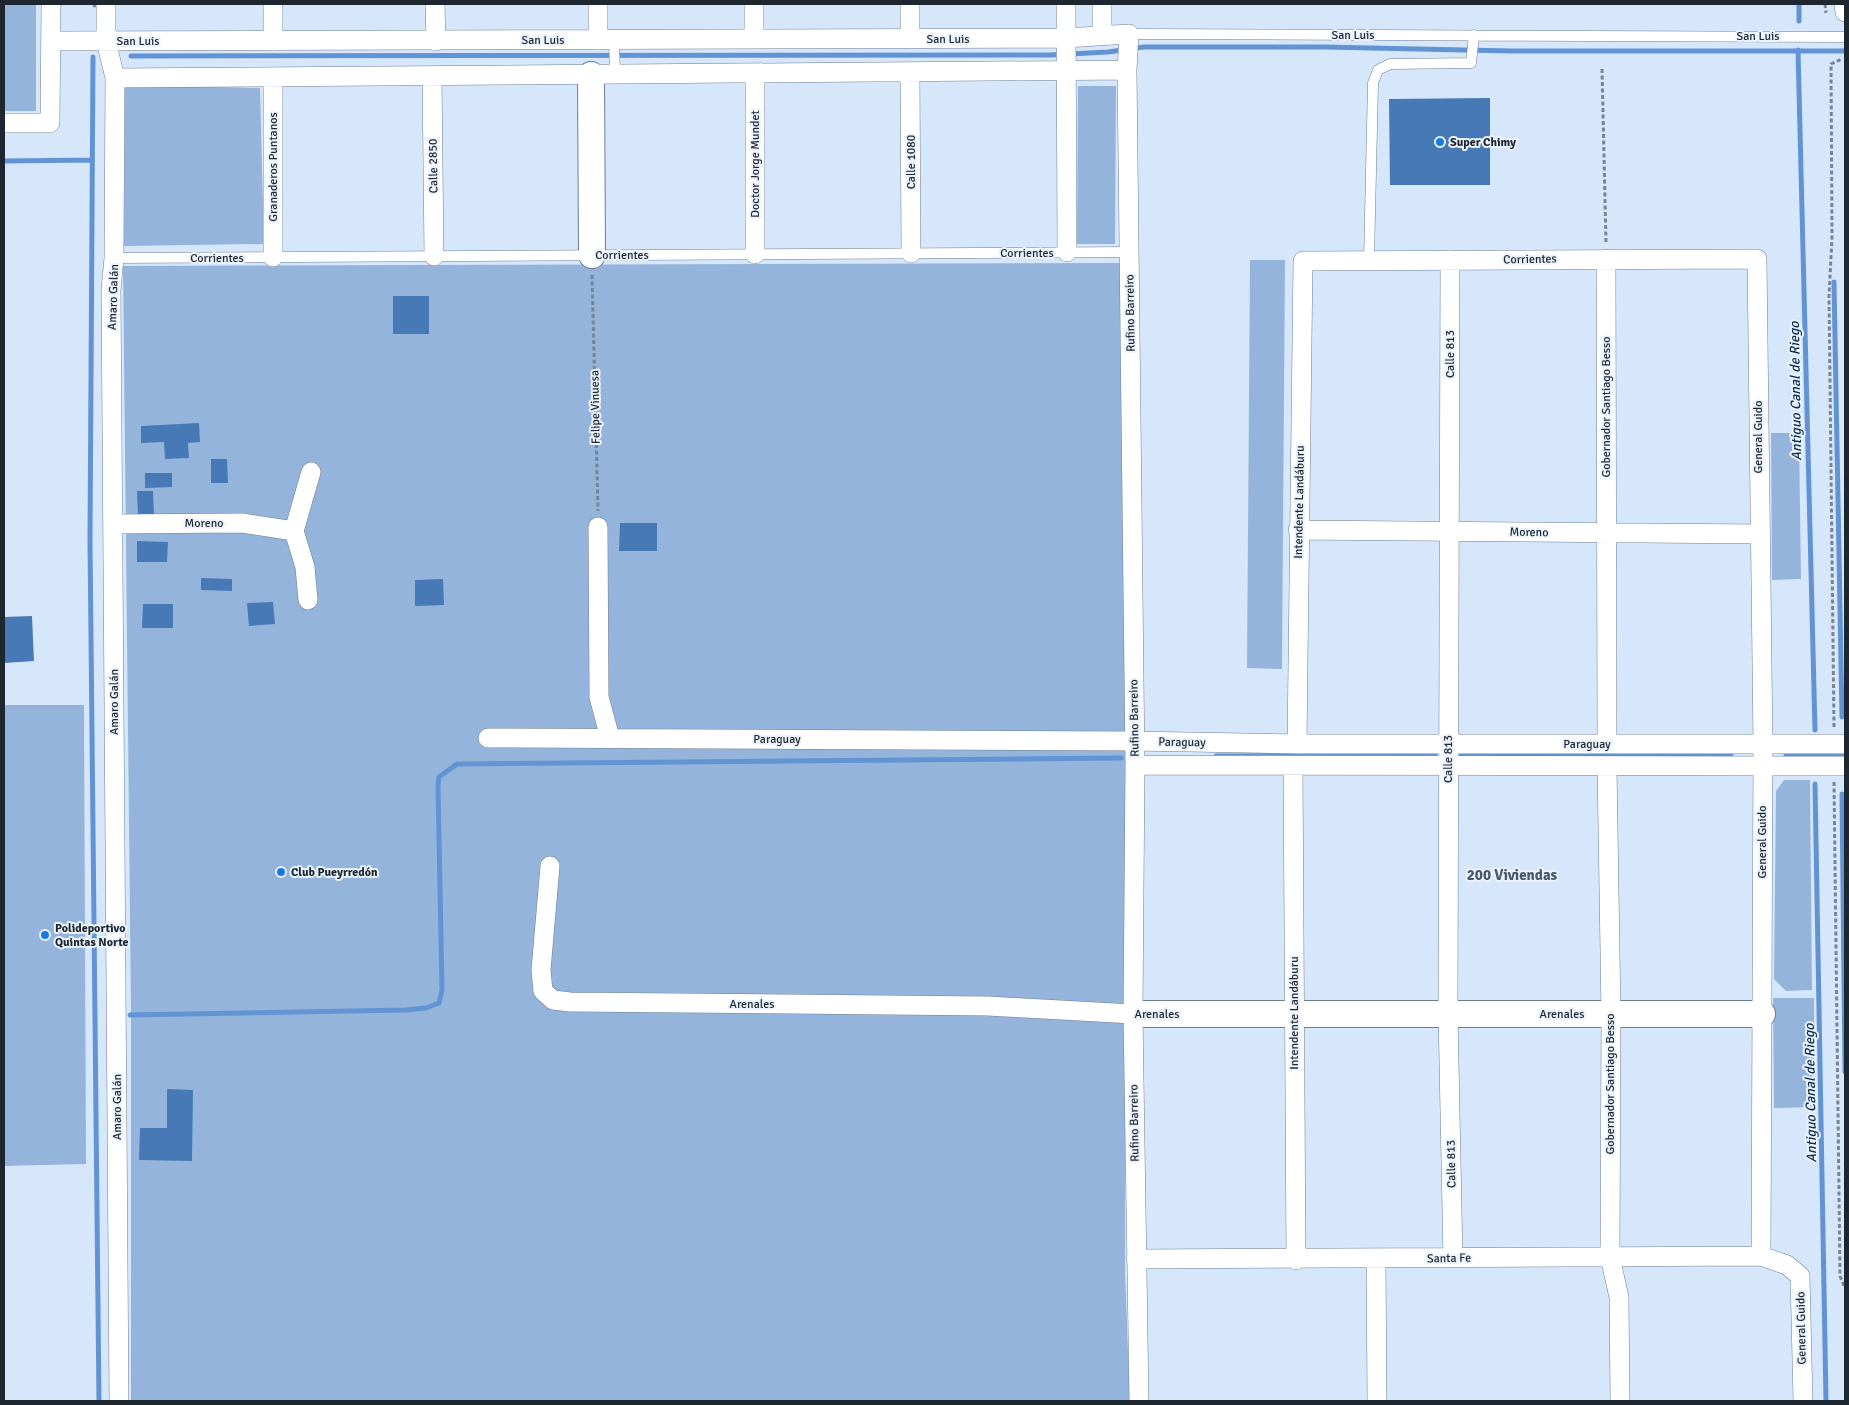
<svg xmlns="http://www.w3.org/2000/svg" width="1849" height="1405" font-family="Signika,sans-serif">
<style>
.green{fill:#95b4dc}
.lines{fill:none;stroke-linecap:round;stroke-linejoin:round}
.stream{stroke:#6294d3;stroke-width:5}
.building{fill:#4779b6}
.lane-casing{stroke:#6c7e94;stroke-width:11}
.street-casing{stroke:#6c7e94;stroke-width:20}
.secondary-casing{stroke:#6c7e94;stroke-width:28}
.path{stroke:#788493;stroke-width:3;stroke-dasharray:4 2.5;stroke-linecap:butt}
.lane{stroke:#fff;stroke-width:10}
.street{stroke:#fff;stroke-width:19}
.secondary{stroke:#fff;stroke-width:26}
.poi-dot{fill:#157ae2;stroke:#ebf3fd;stroke-width:2}
.labels{text-anchor:middle;stroke-width:4;stroke-linejoin:round;paint-order:stroke}
.street-label{font-size:12px;fill:#1e262f;stroke:#ebf3fd}
.poi-label{font-size:12px;font-weight:bold;fill:#1e262f;stroke:#ebf3fd;text-anchor:start}
.water-label{font-size:14px;font-style:italic;fill:#082c54;stroke:#ebf3fd}
.quarter-label{font-size:15px;font-weight:bold;fill:#48596e;stroke:#ebf3fd}
</style>
<rect width="100%" height="100%" fill="#d7e7fb"/>
<path class="green" d="M4,4H36V111H4Z
M125,85L260,88L264,244L124,246Z
M1078,86H1116L1115,244H1077Z
M1250,260H1285L1282,669L1247,668Z
M1121,263L1126,741L1125,1273L1130,1401H131V1008L123,266Z
M1771,433H1799L1801,579L1772,580Z
M4,705H84L86,1164L4,1166Z
M1784,780H1810L1812,990L1786,991L1774,979L1776,791Z
M1773,998H1814V1107L1774,1108Z"/>
<g class="lines">
<path class="stream" d="M95,4V5
M1799,4V21
M1798,50L1815,730
M131,56L1051,55L1108,52L1144,47H1324L1512,51H1845
M93,57L90,541L99,1401
M4,161L92,160
M1834,282L1842,717
M1786,755L1842,756
M1216,756L1435,755
M1461,756L1731,755
M1815,784L1826,1401
M1842,794L1845,1072
M130,1015L406,1010L426,1008L439,1003L442,990L438,786L439,777L457,764L1121,758"/>
</g>
<path class="building" d="M1490,98V185H1390L1389,99Z
M393,296H429V334H393Z
M199,423L200,442L188,443L189,458L165,459L164,442L141,443V426Z
M211,459H227L228,483H211Z
M145,473H172V487L145,488Z
M137,491H153L154,516L138,517Z
M620,523H657V551H619Z
M137,541L168,542L167,562H137Z
M201,578L232,579V591L201,590Z
M443,579L444,605L415,606V580Z
M273,602L275,624L249,626L247,603Z
M143,604H173V628H142Z
M32,616L34,661L4,663V617Z
M167,1089L193,1090L192,1161L139,1160L140,1128H167Z"/>
<g class="lines">
<g class="lane-casing">
<path id="lane" d="M1129,34L1845,37
M614,40L615,75
M114,258L1129,252
M1369,260L1373,83L1378,70L1390,64L1471,63L1474,35"/>
</g>
<g class="street-casing">
<path id="street" d="M106,4V41L115,78L114,258L111,290L119,1401
M435,4L436,41
M598,4V40
M754,4V38
M910,4V39
M1066,4L1067,252
M1102,4V34
M1844,4L1845,12
M51,41L1066,38L1129,34L1127,70L1135,765L1133,1014L1139,1401
M273,41V4
M910,72L911,253
M755,73V254
M432,76L434,256
M115,78L1127,70
M4,123H50L51,4
M273,257V77
M1606,259L1607,744
M1450,260L1448,1014L1453,1258
M113,524L242,523L294,531
M598,527L599,697L610,738
M1298,530L1759,534
M308,600L305,567L294,531L311,472
M488,738L1134,741L1297,744H1845
M1297,744L1303,261L1757,259L1763,744L1761,1256
M1135,765L1845,766
M1293,766L1296,1260
M1607,766L1611,1014L1610,1257L1619,1297L1620,1401
M550,866L541,970L543,991L553,1000L570,1002L988,1006L1133,1014
M1136,1259L1761,1256L1787,1265L1800,1276L1803,1401
M1376,1259L1377,1401"/>
</g>
<g class="secondary-casing">
<path id="secondary" d="M591,75L592,255
M1133,1014H1762"/>
</g>
<path class="path" d="M1825,4L1826,13
M1602,69L1606,243
M592,275L598,511
M1834,727L1829,296L1832,237L1831,64L1842,59
M1834,782L1840,1276L1845,1288"/>
<use href="#lane" class="lane"/>
<use href="#street" class="street"/>
<use href="#secondary" class="secondary"/>
</g>
<g class="poi-dot">
<circle cx="1440" cy="142" r="5"/>
<circle cx="281" cy="872" r="5"/>
<circle cx="45" cy="935" r="5"/>
</g>
<g class="labels">
<g class="street-label">
<text x="1353" y="39">San Luis</text>
<text x="1758" y="40">San Luis</text>
<text x="948" y="43">San Luis</text>
<text x="543" y="44">San Luis</text>
<text x="138" y="45">San Luis</text>
<text transform="translate(911 162) rotate(-90)" y="4">Calle 1080</text>
<text transform="translate(755 164) rotate(-90)" y="4">Doctor Jorge Mundet</text>
<text transform="translate(433 166) rotate(-91)" y="4">Calle 2850</text>
<text transform="translate(273 167) rotate(-90)" y="4">Granaderos Puntanos</text>
<text x="1027" y="257">Corrientes</text>
<text x="622" y="259">Corrientes</text>
<text x="217" y="262">Corrientes</text>
<text transform="translate(1530 259) rotate(-1)" y="4">Corrientes</text>
<text transform="translate(113 297) rotate(-88)" y="4">Amaro Galán</text>
<text transform="translate(1130 313) rotate(-91)" y="4">Rufino Barreiro</text>
<text transform="translate(1450 354) rotate(-90)" y="4">Calle 813</text>
<text transform="translate(595 407) rotate(-91)" y="4">Felipe Vinuesa</text>
<text transform="translate(1606 407) rotate(-90)" y="4">Gobernador Santiago Besso</text>
<text transform="translate(1758 437) rotate(-90)" y="4">General Guido</text>
<text transform="translate(1299 502) rotate(-89)" y="4">Intendente Landáburu</text>
<text x="204" y="527">Moreno</text>
<text transform="translate(1529 532) rotate(1)" y="4">Moreno</text>
<text transform="translate(114 702) rotate(-90)" y="4">Amaro Galán</text>
<text transform="translate(1134 718) rotate(-91)" y="4">Rufino Barreiro</text>
<text x="777" y="743">Paraguay</text>
<text transform="translate(1182 742) rotate(1)" y="4">Paraguay</text>
<text x="1587" y="748">Paraguay</text>
<text transform="translate(1448 759) rotate(-90)" y="4">Calle 813</text>
<text transform="translate(1762 842) rotate(-90)" y="4">General Guido</text>
<text x="752" y="1008">Arenales</text>
<text transform="translate(1294 1013) rotate(-90)" y="4">Intendente Landáburu</text>
<text x="1157" y="1018">Arenales</text>
<text x="1562" y="1018">Arenales</text>
<text transform="translate(1610 1084) rotate(-90)" y="4">Gobernador Santiago Besso</text>
<text transform="translate(117 1107) rotate(-90)" y="4">Amaro Galán</text>
<text transform="translate(1134 1123) rotate(-91)" y="4">Rufino Barreiro</text>
<text transform="translate(1451 1164) rotate(-91)" y="4">Calle 813</text>
<text transform="translate(1449 1258) rotate(-1)" y="4">Santa Fe</text>
<text transform="translate(1801 1328) rotate(-91)" y="4">General Guido</text>
</g>
<g class="poi-label">
<text x="1450" y="146">Super Chimy</text>
<text x="291" y="876">Club Pueyrredón</text>
<text x="55" y="932">Polideportivo<tspan x="55" dy="14">Quintas Norte</tspan></text>
</g>
<g class="water-label">
<text transform="translate(1795 391) rotate(-91)" y="5">Antiguo Canal de Riego</text>
<text transform="translate(1810 1093) rotate(-91)" y="5">Antiguo Canal de Riego</text>
</g>
<g class="quarter-label">
<text x="1512" y="880">200 Viviendas</text>
</g>
</g>
<rect width="1849" height="1405" fill="none" stroke="#1e262f" stroke-width="10"/>
</svg>
